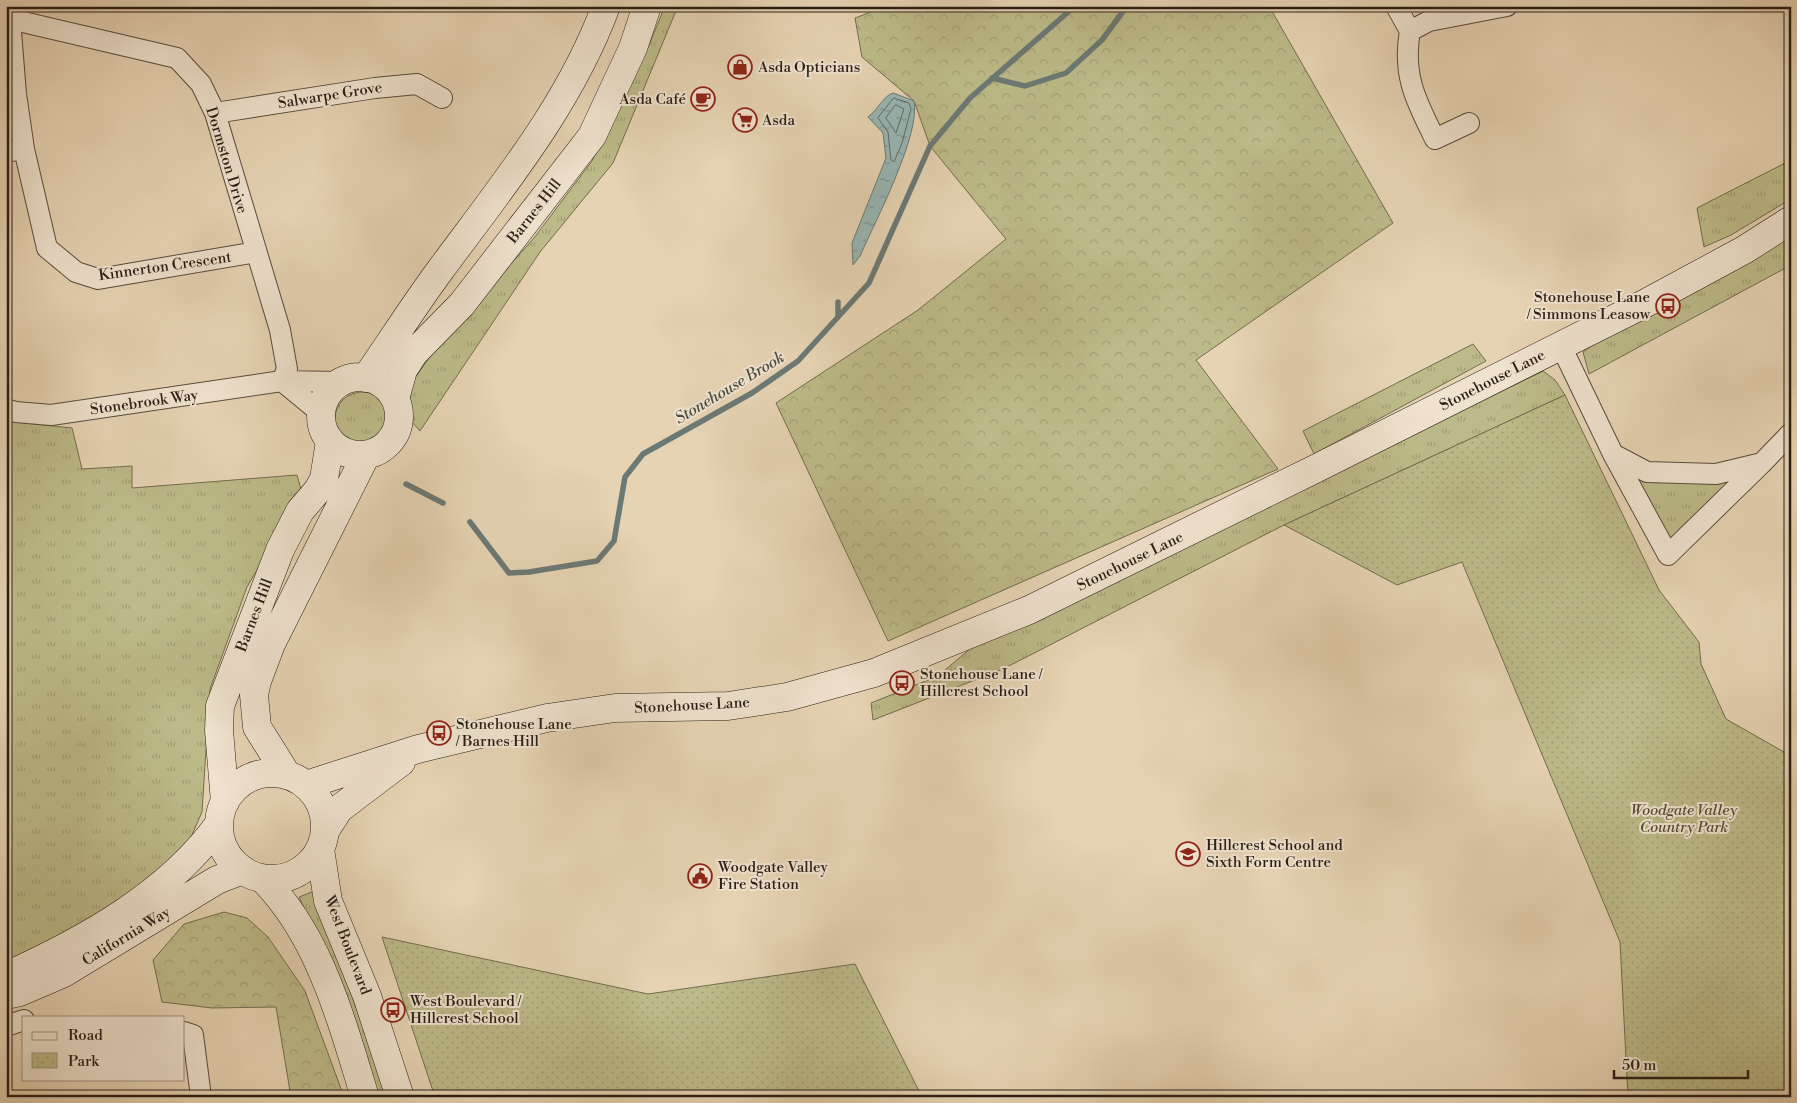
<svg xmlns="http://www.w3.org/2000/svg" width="1797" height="1103" font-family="'Libre Bodoni',serif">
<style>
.grass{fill:url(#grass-tufts);stroke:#726c4f}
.forest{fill:url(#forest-crowns);stroke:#726c4f}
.park{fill:url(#park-dots);stroke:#726c4f}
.water{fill:url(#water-ripples);stroke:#6b7975}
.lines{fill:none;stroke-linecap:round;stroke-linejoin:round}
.shore{stroke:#606a65;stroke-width:1}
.stream{stroke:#6b7975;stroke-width:5.5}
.street-casing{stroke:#584b3d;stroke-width:22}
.secondary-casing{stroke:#281e16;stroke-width:29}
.street{stroke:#efe2ce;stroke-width:20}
.secondary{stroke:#efe2ce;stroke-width:28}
.labels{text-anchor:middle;stroke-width:4;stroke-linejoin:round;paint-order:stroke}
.poi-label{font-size:15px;fill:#281e16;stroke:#efe2ce;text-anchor:start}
.street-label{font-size:15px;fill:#281e16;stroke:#efe2ce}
.park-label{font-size:15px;font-style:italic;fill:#544d38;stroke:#efe2ce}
.water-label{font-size:16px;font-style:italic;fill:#4a4c45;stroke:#efe2ce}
</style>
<defs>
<pattern id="grass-tufts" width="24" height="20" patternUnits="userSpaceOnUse" patternTransform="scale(1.25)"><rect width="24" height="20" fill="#bcba88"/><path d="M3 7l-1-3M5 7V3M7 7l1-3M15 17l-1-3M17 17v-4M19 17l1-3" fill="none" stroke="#a29f75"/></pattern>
<pattern id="forest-crowns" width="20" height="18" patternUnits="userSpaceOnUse" patternTransform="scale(1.25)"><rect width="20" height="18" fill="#bcba88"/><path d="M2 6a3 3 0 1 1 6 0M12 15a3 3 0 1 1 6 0" fill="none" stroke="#a29f75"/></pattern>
<pattern id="park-dots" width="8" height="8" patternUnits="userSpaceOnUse" patternTransform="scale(1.25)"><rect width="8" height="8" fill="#bcba88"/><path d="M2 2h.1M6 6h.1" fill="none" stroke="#a29f75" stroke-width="1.8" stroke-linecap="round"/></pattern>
<pattern id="water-ripples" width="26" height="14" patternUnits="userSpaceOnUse" patternTransform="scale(1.25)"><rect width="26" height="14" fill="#98b6b4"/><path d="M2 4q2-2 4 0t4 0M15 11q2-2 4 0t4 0" fill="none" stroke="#7c9391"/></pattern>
</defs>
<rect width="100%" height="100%" fill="#e6d3b3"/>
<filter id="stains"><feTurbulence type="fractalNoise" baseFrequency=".004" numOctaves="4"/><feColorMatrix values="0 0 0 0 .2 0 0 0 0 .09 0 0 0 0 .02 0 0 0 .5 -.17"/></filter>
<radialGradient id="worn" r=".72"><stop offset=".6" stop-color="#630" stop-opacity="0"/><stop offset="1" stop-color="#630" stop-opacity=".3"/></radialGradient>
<path class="grass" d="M665,6H678L613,163L540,252L420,431L411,421L410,385L436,348L534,238L592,161L649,45Z
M1791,160V199L1731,235L1704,247L1697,208Z
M1791,237V265L1589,374L1583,352L1598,341Z
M1473,344L1486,361L1314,454L1303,431Z
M1543,371L1555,380L1565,395L1284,525L1003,669L873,720L871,703L938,676L971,648Z
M335 419a27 27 0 1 1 54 0a27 27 0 1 1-54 0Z
M6,421L72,428L82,469L132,466V488L297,475L302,493L247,587L210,689L202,812L191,837L142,892L6,966Z
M1625,467L1747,470L1671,548Z
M314,891L383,1082L386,1097H374L322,948L299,897Z"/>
<path class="forest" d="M887,6H1269L1393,223L1196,360L1278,469L888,641L776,403L918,310L1006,239L930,146L914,101L862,57L855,18Z
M224,912L247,918L268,937L305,991L344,1097H291L276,1007L212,1008L162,1002L153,960L184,924Z"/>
<path class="park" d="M1565,395L1659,590L1699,642L1701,664L1726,719L1791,756V1097H1628L1620,942L1462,562L1397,585L1284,525Z
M382,937L648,994L855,964L922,1097H435Z"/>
<path class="water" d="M893,93L914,101C921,134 875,222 860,256L853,265L852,243L886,158L883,133L868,117C878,110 883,96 893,93Z"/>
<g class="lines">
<path class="shore" d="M894,98L909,103L911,109L902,143L894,162L891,160L888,132L878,118Z
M896,105L904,109L896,133L886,118Z"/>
<path class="stream" d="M992,78L1025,86L1066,73L1102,40L1127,6
M838,302V317
M6,450L10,452
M406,484L443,503
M470,522L509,573L529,572L597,561L614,541L625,477L643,454L752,393L798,361L869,283L930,146L970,98L1075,6"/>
<g class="street-casing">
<path id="street" d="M1396,6L1410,31C1402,75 1416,101 1435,139L1469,123
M6,18L177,58L201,84L215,113L280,330L287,369L282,381
M10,19L16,94L24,149L47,248L76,272L98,279L256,252
M1410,31L1429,21L1507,6
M215,113L375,88L417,84L442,98
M6,152L24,149
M1561,346L1613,454L1647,472L1716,474L1762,463L1791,433
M282,381L322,414
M6,409L16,412L51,415L282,381L342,382
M1613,454L1668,555L1762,463
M6,1026L24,1020
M184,1032L193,1035L201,1097"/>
</g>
<g class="secondary-casing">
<path id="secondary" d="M321 416a39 39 0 1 1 78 0a39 39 0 1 1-78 0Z
M366,378C391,342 415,304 441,269C503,185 570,104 606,6
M395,399L403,370L414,353L462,304L592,136L633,48L647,6
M219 826a53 53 0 1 1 106 0a53 53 0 1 1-106 0Z
M287,775L257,727L254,695L257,681L271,644L366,455
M306,785L418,749L547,718L615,708L728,706L787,697L874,673L1029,610L1311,471L1644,304L1744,250L1791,220
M225,802L219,730L220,706L280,550L300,511L318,490L324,479L330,441
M325,831L339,809L401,762
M320,849L328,901L367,996L400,1097
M262,878C320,936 341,1020 365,1097
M6,976C84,941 169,894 219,824
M6,995L20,992L62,974L217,880L243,870"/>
</g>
<use href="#street" class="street"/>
<use href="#secondary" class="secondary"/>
</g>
<defs>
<g id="shop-ring" transform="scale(1.25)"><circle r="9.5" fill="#efe2ce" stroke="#8f2418" stroke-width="1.5"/><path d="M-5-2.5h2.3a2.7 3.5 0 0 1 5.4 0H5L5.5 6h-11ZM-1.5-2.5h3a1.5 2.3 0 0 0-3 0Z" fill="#8f2418"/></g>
<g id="cafe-ring" transform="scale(1.25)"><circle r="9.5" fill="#efe2ce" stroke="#8f2418" stroke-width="1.5"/><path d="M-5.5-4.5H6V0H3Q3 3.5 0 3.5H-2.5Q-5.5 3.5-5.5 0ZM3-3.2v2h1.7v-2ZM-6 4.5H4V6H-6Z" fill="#8f2418"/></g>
<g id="supermarket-ring" transform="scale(1.25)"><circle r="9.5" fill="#efe2ce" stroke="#8f2418" stroke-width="1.5"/><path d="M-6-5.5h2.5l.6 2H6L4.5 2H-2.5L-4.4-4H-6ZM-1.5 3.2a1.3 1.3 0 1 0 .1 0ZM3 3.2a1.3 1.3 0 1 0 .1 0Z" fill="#8f2418"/></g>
<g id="bus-ring" transform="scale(1.25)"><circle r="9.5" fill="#efe2ce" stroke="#8f2418" stroke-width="1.5"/><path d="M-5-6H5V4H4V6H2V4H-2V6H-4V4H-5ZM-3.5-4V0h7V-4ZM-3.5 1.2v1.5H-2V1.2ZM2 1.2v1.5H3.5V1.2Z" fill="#8f2418"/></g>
<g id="school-ring" transform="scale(1.25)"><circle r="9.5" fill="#efe2ce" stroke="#8f2418" stroke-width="1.5"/><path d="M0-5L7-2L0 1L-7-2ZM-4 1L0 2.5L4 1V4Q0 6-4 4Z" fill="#8f2418"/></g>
<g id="civic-ring" transform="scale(1.25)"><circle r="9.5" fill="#efe2ce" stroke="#8f2418" stroke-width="1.5"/><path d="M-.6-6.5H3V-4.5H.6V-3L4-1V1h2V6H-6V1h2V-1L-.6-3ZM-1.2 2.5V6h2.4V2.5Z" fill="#8f2418"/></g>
</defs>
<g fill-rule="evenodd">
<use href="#shop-ring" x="740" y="67"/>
<use href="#cafe-ring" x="703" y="99"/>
<use href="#supermarket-ring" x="745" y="120"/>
<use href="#bus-ring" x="1668" y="306"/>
<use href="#bus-ring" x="902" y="683"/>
<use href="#bus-ring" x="439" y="733"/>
<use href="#school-ring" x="1188" y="854"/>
<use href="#civic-ring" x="700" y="876"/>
<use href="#bus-ring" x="393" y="1010"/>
</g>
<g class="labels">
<g class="poi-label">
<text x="758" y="72">Asda Opticians</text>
<text x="686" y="104" text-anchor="end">Asda Café</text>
<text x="762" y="125">Asda</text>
<text x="1650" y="302" text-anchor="end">Stonehouse Lane<tspan x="1650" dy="17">/ Simmons Leasow</tspan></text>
<text x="920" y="679">Stonehouse Lane /<tspan x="920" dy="17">Hillcrest School</tspan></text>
<text x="456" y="729">Stonehouse Lane<tspan x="456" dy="17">/ Barnes Hill</tspan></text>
<text x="1206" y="850">Hillcrest School and<tspan x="1206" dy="17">Sixth Form Centre</tspan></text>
<text x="718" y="872">Woodgate Valley<tspan x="718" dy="17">Fire Station</tspan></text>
<text x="410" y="1006">West Boulevard /<tspan x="410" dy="17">Hillcrest School</tspan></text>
</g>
<g class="street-label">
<text transform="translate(330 95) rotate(-9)" y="5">Salwarpe Grove</text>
<text transform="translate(227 160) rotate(73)" y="5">Dormston Drive</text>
<text transform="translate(534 211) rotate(-52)" y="5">Barnes Hill</text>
<text transform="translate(165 266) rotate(-8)" y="5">Kinnerton Crescent</text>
<text transform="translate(1492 380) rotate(-27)" y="5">Stonehouse Lane</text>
<text transform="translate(144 402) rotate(-8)" y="5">Stonebrook Way</text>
<text transform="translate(1130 561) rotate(-26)" y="5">Stonehouse Lane</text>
<text transform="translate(254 615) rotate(-69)" y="5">Barnes Hill</text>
<text transform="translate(692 705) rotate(-3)" y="5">Stonehouse Lane</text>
<text transform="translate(126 936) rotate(-31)" y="5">California Way</text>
<text transform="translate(348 945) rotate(69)" y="5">West Boulevard</text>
</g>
<g class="park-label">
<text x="1684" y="815">Woodgate Valley<tspan x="1684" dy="17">Country Park</tspan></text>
</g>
<g class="water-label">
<text transform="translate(729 387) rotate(-31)" y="6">Stonehouse Brook</text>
</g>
</g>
<rect width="1797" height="1103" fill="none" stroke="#e6d3b3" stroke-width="25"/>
<rect x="8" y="8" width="1782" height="1088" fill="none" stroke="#281e16" stroke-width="2.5"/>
<rect x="12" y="12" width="1772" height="1078" fill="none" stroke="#281e16"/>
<rect x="22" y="1016" width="162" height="65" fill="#efe2ce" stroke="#9f9484"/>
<rect x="32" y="1032" width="25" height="8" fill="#efe2ce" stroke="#9f9484"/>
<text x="68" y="1040" font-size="15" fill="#281e16">Road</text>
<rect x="32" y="1053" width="25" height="15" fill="url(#park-dots)" stroke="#9f9484"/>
<text x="68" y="1066" font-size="15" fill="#281e16">Park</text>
<path d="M1614 1070v8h134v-8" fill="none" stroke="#281e16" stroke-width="2.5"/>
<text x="1622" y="1070" font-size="15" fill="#281e16" stroke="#efe2ce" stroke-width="4" paint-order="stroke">50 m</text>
<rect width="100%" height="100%" filter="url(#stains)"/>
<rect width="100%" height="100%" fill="url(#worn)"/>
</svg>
